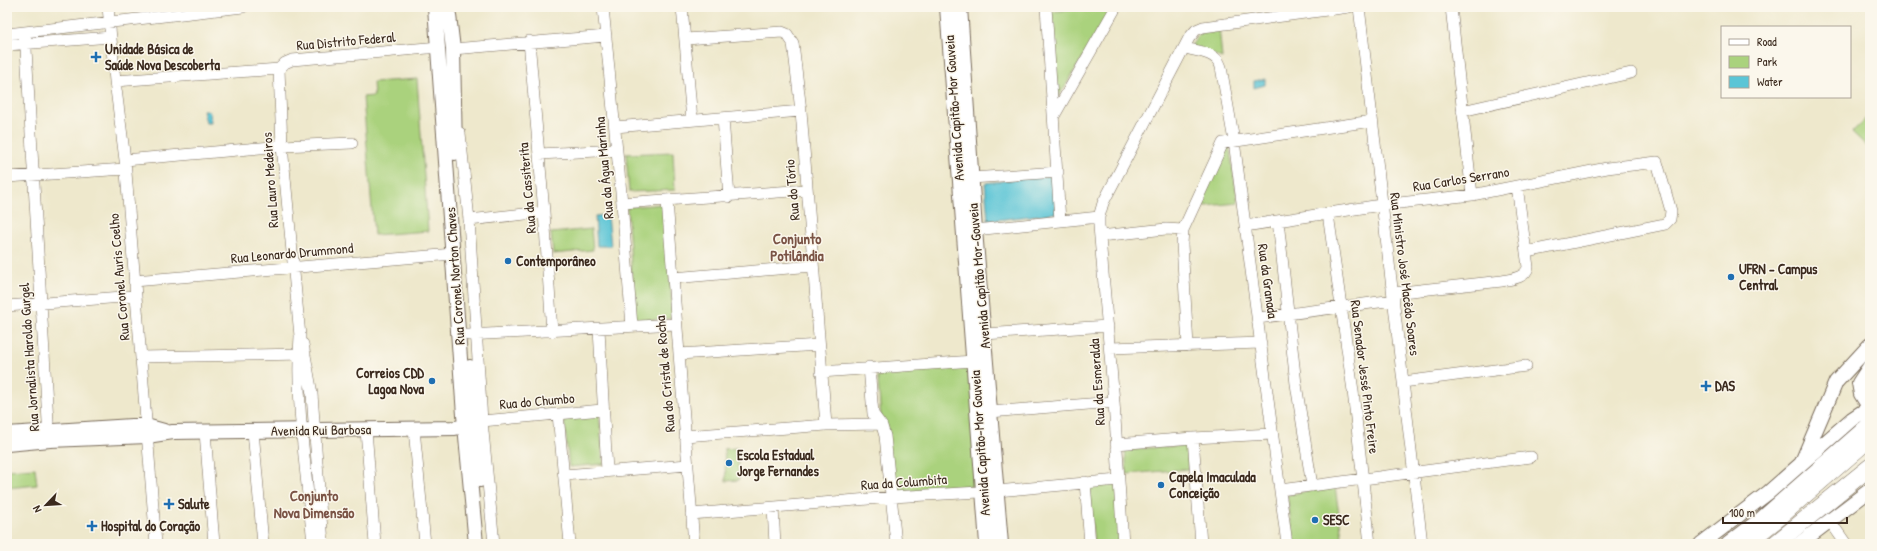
<svg xmlns="http://www.w3.org/2000/svg" width="1877" height="551" font-family="'Patrick Hand',sans-serif">
<style>
.green{fill:#aad27d;stroke:#727e4e}
.water{fill:#5bc5d6;stroke:#4b787a}
.lines{fill:none;stroke-linecap:round;stroke-linejoin:round}
.minor-casing{stroke:#7a6c5b;stroke-width:12}
.major-casing{stroke:#7a6c5b;stroke-width:16}
.highway-casing{stroke:#7a6c5b;stroke-width:18}
.minor{stroke:#fff;stroke-width:11}
.major{stroke:#fff;stroke-width:14}
.highway{stroke:#fff;stroke-width:17}
.poi-dot{fill:#1f6fb2;stroke:#fbf7ec;stroke-width:1.5}
.labels{text-anchor:middle;stroke-width:3;stroke-linejoin:round;paint-order:stroke}
.street-label{font-size:14px;fill:#3b2a1e;stroke:#fbf7ec}
.poi-label{font-size:14px;font-weight:bold;fill:#3b2a1e;stroke:#fbf7ec;text-anchor:start}
.neighbourhood-label{font-size:15px;font-weight:bold;fill:#7b5446;stroke:#fbf7ec}
</style>
<rect width="100%" height="100%" fill="#fbf7ec"/>
<filter id="ink" filterUnits="userSpaceOnUse"><feTurbulence type="fractalNoise" baseFrequency=".025" numOctaves="2"/><feDisplacementMap in="SourceGraphic" scale="8" xChannelSelector="R" yChannelSelector="G"/><feConvolveMatrix kernelMatrix="1 2 1 2 8 2 1 2 1" color-interpolation-filters="sRGB"/></filter>
<filter id="wash" filterUnits="userSpaceOnUse"><feTurbulence type="fractalNoise" baseFrequency=".012" numOctaves="4" result="noise"/><feDisplacementMap in="SourceGraphic" scale="16" xChannelSelector="R" yChannelSelector="G"/><feGaussianBlur stdDeviation="0.9" result="paint"/><feColorMatrix in="noise" values="0 0 0 0 0 0 0 0 0 0 0 0 0 0 0 0 0 1.4 0 .05"/><feComposite in="paint" operator="in"/></filter>
<g filter="url(#wash)">
<rect width="100%" height="100%" fill="#eee8cc"/>
<path class="green" d="M1096,7H1114L1054,104L1049,12Z
M1219,27L1222,58L1191,46L1202,31Z
M417,79L428,231L374,235L363,97L374,96L373,82Z
M1870,115V149L1852,132Z
M1225,145H1229L1238,203L1196,207Z
M673,152L675,190L629,192L626,154Z
M664,204L673,318L635,321L627,207Z
M591,229L593,250L553,254L551,233Z
M972,367L981,485L894,494L881,418L877,368Z
M599,414L604,464L569,467L564,418Z
M1187,445L1189,469L1127,474L1125,450Z
M737,448L739,480L726,481L724,449Z
M35,468L37,485L7,488V470Z
M1117,481L1121,544H1094L1088,487Z
M1335,486L1343,544H1294L1287,495Z"/>
<path class="water" d="M1265,79V85L1254,88V81Z
M203,110H207L210,113L211,123H206Z
M1055,175L1056,213L988,221L985,183Z
M608,215L611,246H597L595,216Z"/>
</g>
<g filter="url(#ink)">
<g class="lines">
<g class="minor-casing">
<path id="minor" d="M108,7L115,81L125,160L156,544
M603,7L622,203L632,326
M682,7L692,120
M1046,7L1060,221
M1359,7L1422,544
M1451,7L1472,195
M25,32L49,438
M7,34L243,7
M686,39L782,32L787,34L793,43L801,111L826,425
M529,41L544,212L552,332
M7,45L111,37
M1184,48C1197,51 1217,52 1221,67L1234,141L1287,544
M453,49L606,36
M279,69L282,146L300,336C295,404 307,475 313,544
M115,81L279,69L285,63L292,60L439,47
M1462,111L1631,73
M1054,116L1116,7
M723,118L729,197
M615,127L801,111
M460,133L469,220L482,421L494,544
M539,154L617,150
M125,160L282,146L352,143
M7,177L125,169
M971,178L1058,172
M667,201L694,544
M622,203L807,190
M1328,214L1353,391L1370,544
M469,220L544,212
M1278,221L1296,384L1312,486
M1245,226L1381,205L1472,195L1607,168L1657,162L1671,211L1670,219L1665,224L1526,252
M975,230L1099,217
M1100,236L1166,229L1183,230
M673,278L813,266
M134,281L453,254
M1393,293L1502,281C1511,279 1526,278 1528,267L1517,186
M7,306L135,296
M1258,318L1394,300
M599,329L607,471
M984,334L1108,326
M468,335L676,324
M303,344L312,394L323,544
M1188,346L1182,244L1183,230L1223,143L1372,121
M1110,348L1261,343
M679,354L819,345
M141,357L305,354
M869,367L873,414L882,426L885,436L896,544
M821,372L973,361
M1403,382L1526,366
M990,412L1114,402
M558,414L570,544
M476,424L482,421L602,410
M414,429L425,544
M366,430L375,544
M253,431L263,544
M205,432L214,544
M685,436L826,425L880,424
M1193,438L1201,544
M1116,444L1193,438L1272,434
M564,475L688,465
M1085,482L1090,544
M1280,490L1531,457
M773,508L775,544
M691,514L892,497L997,491L1118,480
M1830,521L1846,544
M1123,544L1114,402L1099,226V217L1103,203L1189,38L1196,30L1203,27L1349,7"/>
</g>
<g class="major-casing">
<path id="major" d="M435,7L464,415L476,544
M448,7L453,49L455,153
M947,7L987,544
M960,7L975,230L1001,544
M1870,366L1859,383L1861,394L1870,408
M470,367L480,480
M7,434L132,426H146L164,431
M7,444L50,440L147,436L173,432L455,428L475,424
M1802,462L1836,382L1870,345
M1701,544L1769,492L1852,419L1864,411L1870,410
M1728,544L1762,518L1870,423
M1799,544L1870,490"/>
</g>
<g class="highway-casing">
<path id="highway" d="M1745,544L1777,519L1870,438
M1775,544L1870,467"/>
</g>
<use href="#minor" class="minor"/>
<use href="#major" class="major"/>
<use href="#highway" class="highway"/>
</g>
</g>
<g class="poi-dot">
<path d="M94 51h4v4h4v4h-4v4h-4v-4h-4v-4h4z"/>
<circle cx="508" cy="261" r="4"/>
<circle cx="1731" cy="277" r="4"/>
<circle cx="432" cy="381" r="4"/>
<path d="M1704 380h4v4h4v4h-4v4h-4v-4h-4v-4h4z"/>
<circle cx="729" cy="463" r="4"/>
<circle cx="1161" cy="485" r="4"/>
<path d="M167 498h4v4h4v4h-4v4h-4v-4h-4v-4h4z"/>
<circle cx="1315" cy="520" r="4"/>
<path d="M90 520h4v4h4v4h-4v4h-4v-4h-4v-4h4z"/>
</g>
<g class="labels">
<g class="street-label">
<text transform="translate(346 41) rotate(-5)" y="5">Rua Distrito Federal</text>
<text transform="translate(954 108) rotate(-94)" y="5">Avenida Capitão-Mor Gouveia</text>
<text transform="translate(604 168) rotate(-95)" y="5">Rua da Água Marinha</text>
<text transform="translate(1461 179) rotate(-9)" y="5">Rua Carlos Serrano</text>
<text transform="translate(270 180) rotate(-94)" y="5">Rua Lauro Medeiros</text>
<text transform="translate(527 188) rotate(-95)" y="5">Rua da Cassiterita</text>
<text transform="translate(792 190) rotate(-95)" y="5">Rua do Tório</text>
<text transform="translate(292 253) rotate(-5)" y="5">Rua Leonardo Drummond</text>
<text transform="translate(1405 274) rotate(83)" y="5">Rua Ministro José Macêdo Soares</text>
<text transform="translate(455 276) rotate(-94)" y="5">Rua Coronel Norton Chaves</text>
<text transform="translate(979 276) rotate(-95)" y="5">Avenida Capitão Mor-Gouveia</text>
<text transform="translate(119 277) rotate(-95)" y="5">Rua Coronel Auris Coelho</text>
<text transform="translate(1268 281) rotate(82)" y="5">Rua da Granada</text>
<text transform="translate(29 357) rotate(-94)" y="5">Rua Jornalista Haroldo Gurgel</text>
<text transform="translate(665 374) rotate(-95)" y="5">Rua do Cristal de Rocha</text>
<text transform="translate(1365 377) rotate(83)" y="5">Rua Senador Jessé Pinto Freire</text>
<text transform="translate(1097 382) rotate(-94)" y="5">Rua da Esmeralda</text>
<text transform="translate(537 401) rotate(-5)" y="5">Rua do Chumbo</text>
<text transform="translate(321 430) rotate(-1)" y="5">Avenida Rui Barbosa</text>
<text transform="translate(980 443) rotate(-94)" y="5">Avenida Capitão-Mor Gouveia</text>
<text transform="translate(904 482) rotate(-4)" y="5">Rua da Columbita</text>
</g>
<g class="poi-label">
<text x="105" y="54">Unidade Básica de<tspan x="105" dy="16">Saúde Nova Descoberta</tspan></text>
<text x="516" y="266">Contemporâneo</text>
<text x="1739" y="274">UFRN - Campus<tspan x="1739" dy="16">Central</tspan></text>
<text x="424" y="378" text-anchor="end">Correios CDD<tspan x="424" dy="16">Lagoa Nova</tspan></text>
<text x="1715" y="391">DAS</text>
<text x="737" y="460">Escola Estadual<tspan x="737" dy="16">Jorge Fernandes</tspan></text>
<text x="1169" y="482">Capela Imaculada<tspan x="1169" dy="16">Conceição</tspan></text>
<text x="178" y="509">Salute</text>
<text x="1323" y="525">SESC</text>
<text x="101" y="531">Hospital do Coração</text>
</g>
<g class="neighbourhood-label">
<text x="797" y="244">Conjunto<tspan x="797" dy="17">Potilândia</tspan></text>
<text x="314" y="501">Conjunto<tspan x="314" dy="17">Nova Dimensão</tspan></text>
</g>
</g>
<rect width="1877" height="551" fill="none" stroke="#fbf7ec" stroke-width="24"/>
<rect x="1721" y="26" width="130" height="72" fill="#fbf7ec" stroke="#aea59a"/>
<rect x="1729" y="39" width="20" height="6" fill="#ffffff" stroke="#aea59a"/>
<text x="1757" y="46" font-size="12" fill="#3b2a1e">Road</text>
<rect x="1729" y="56" width="20" height="12" fill="#aad27d" stroke="#aea59a"/>
<text x="1757" y="66" font-size="12" fill="#3b2a1e">Park</text>
<rect x="1729" y="76" width="20" height="12" fill="#5bc5d6" stroke="#aea59a"/>
<text x="1757" y="86" font-size="12" fill="#3b2a1e">Water</text>
<g transform="translate(46 505) rotate(245)" stroke="#fbf7ec" stroke-width="3" paint-order="stroke">
<path d="M0-3L7 15L0 10L-7 15Z" fill="#3b2a1e"/>
<text y="-6" font-size="11" font-weight="bold" text-anchor="middle" fill="#3b2a1e">N</text>
</g>
<path d="M1723 517v6h124v-6" fill="none" stroke="#3b2a1e" stroke-width="2"/>
<text x="1729" y="517" font-size="12" fill="#3b2a1e" stroke="#fbf7ec" stroke-width="3" paint-order="stroke">100 m</text>
</svg>
